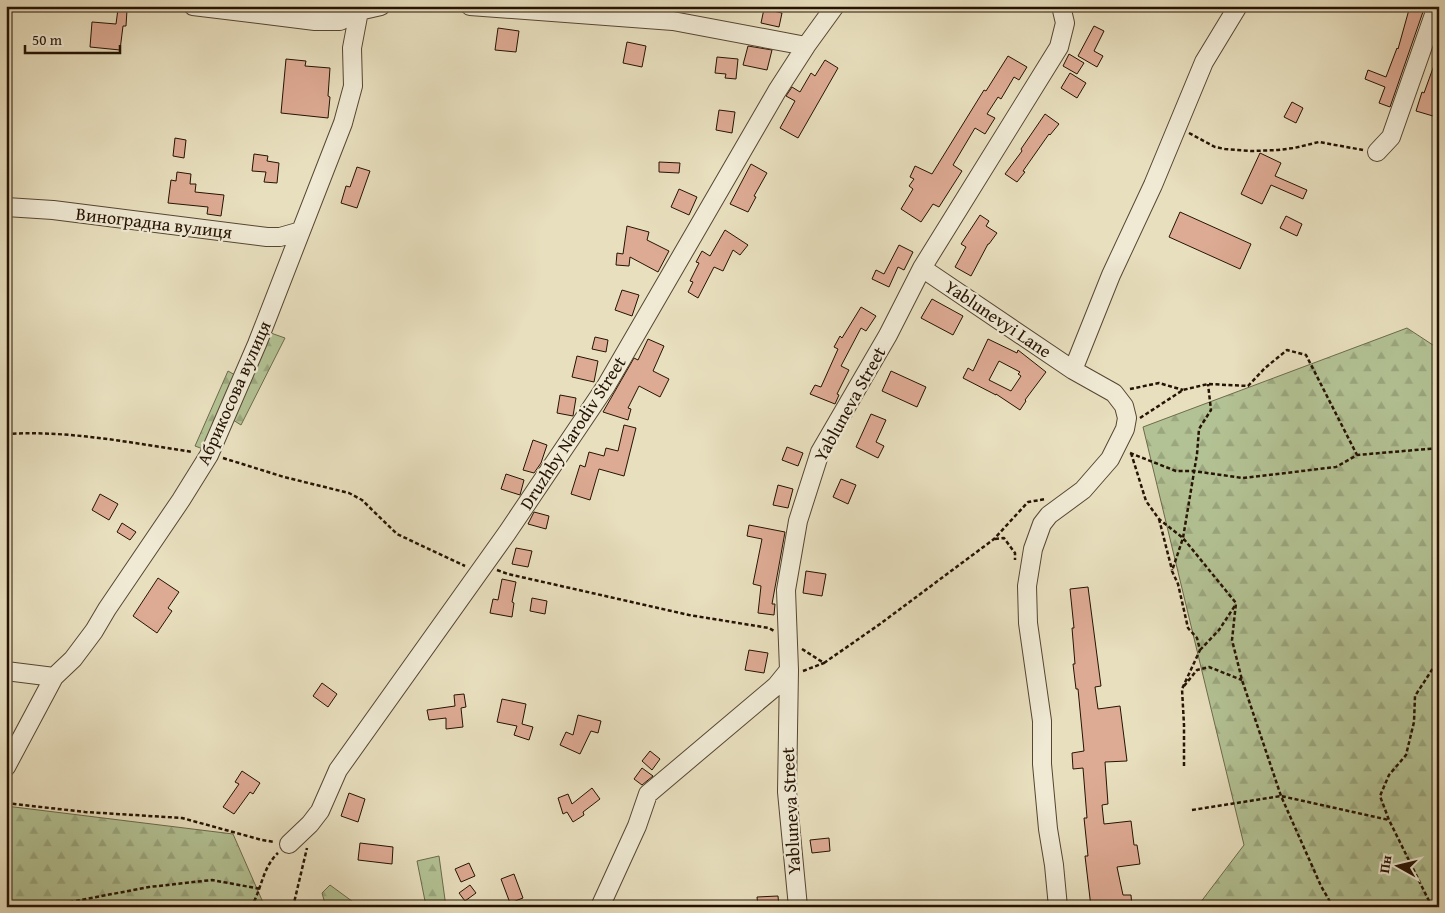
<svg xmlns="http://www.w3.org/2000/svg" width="1445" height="913" font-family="'Gentium Book Plus',serif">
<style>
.forest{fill:url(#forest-firs);stroke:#6c6a4c}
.building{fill:#ddaa93;stroke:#251303;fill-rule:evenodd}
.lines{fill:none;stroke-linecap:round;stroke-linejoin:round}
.minor-casing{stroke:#564632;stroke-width:20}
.path{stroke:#251303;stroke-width:2.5;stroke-dasharray:4 2.5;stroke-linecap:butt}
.minor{stroke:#f0ead5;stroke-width:18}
.labels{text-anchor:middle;stroke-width:4.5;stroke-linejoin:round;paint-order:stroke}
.street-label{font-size:18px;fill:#251303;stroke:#f0ead5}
</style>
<defs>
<pattern id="forest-firs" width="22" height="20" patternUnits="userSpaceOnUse" patternTransform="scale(1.25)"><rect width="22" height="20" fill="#b3c294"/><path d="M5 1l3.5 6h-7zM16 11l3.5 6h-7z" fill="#9aa67e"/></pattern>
</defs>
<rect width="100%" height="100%" fill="#e8dfbe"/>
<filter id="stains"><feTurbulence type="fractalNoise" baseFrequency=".004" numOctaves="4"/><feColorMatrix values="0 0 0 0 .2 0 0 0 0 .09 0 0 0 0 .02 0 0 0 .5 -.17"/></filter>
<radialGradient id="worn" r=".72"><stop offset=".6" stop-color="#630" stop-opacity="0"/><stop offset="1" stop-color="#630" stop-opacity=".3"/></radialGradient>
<path class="forest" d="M1407,328L1439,349V907H1197L1244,845L1143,427Z
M268,332L285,338L241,425L233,420Z
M228,371L235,375L203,449L195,446Z
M6,806L233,834L265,907H6Z
M439,856L446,907H425L426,906L417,861Z
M330,885L360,907H326L322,893Z"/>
<path class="building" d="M1410,6H1425L1390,107L1379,103L1385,87L1365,79L1368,70L1386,77L1397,48L1398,49Z
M118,9L127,10L126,26H123L120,50L90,47L92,22L116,24Z
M764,9L782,13L779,27L761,23Z
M1094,26L1104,31L1094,51L1103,56L1097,67L1078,56Z
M498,28L519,31L516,52L495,50Z
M627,42L646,46L642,67L623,63Z
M748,46L772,50L767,70L743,65Z
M1069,54L1084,63L1077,74L1063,66Z
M1008,56L1027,67L1019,80L1014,77L1001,99L998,97L987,114L995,118L985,134L975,128L953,165L962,171L939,207L933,204L921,222L901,209L913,189L909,186L914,179L910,177L915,166L932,174L984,90L986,91Z
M717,57L738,59L736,79L725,78L726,74L715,73Z
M1437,57H1439V100L1433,116L1416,111L1422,92L1424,93Z
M286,59L306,61L305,66L330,68L328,96L330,97L328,118L281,113Z
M825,60L838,68L798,138L780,128L795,101L786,96L792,87L800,92L811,73L815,76Z
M1070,73L1086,83L1077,98L1061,88Z
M1292,102L1303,108L1296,123L1284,117Z
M719,110L735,112L732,133L716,130Z
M1045,114L1059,124L1050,135L1049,134L1023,171L1025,172L1017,182L1005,174L1022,151L1021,149Z
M175,138L186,140L184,158L173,156Z
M1260,153L1281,163L1275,176L1307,190L1303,199L1271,185L1262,204L1241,194Z
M254,154L268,156L267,161L279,163L277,183L264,182L266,172L252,171Z
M659,162L680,163L679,173L659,172Z
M751,164L767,173L754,196L756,197L748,212L730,204Z
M357,167L370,171L357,208L341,203L346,186L350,187Z
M177,172L191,174L190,184H196L195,192L224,195L221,216L207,214L208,207L168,203L171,180L176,181Z
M679,189L697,197L689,215L671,207Z
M1180,212L1251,244L1240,269L1169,237Z
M980,215L989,221L986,226L997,233L989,244H988L971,276L955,267L966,247L961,244Z
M1286,216L1302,224L1297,236L1280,228Z
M627,226L649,232L647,240L669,251L658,272L630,257L629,266L616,265L617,253L623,254Z
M725,230L748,245L740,255L733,250L723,271L714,267L698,298L688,292L693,282L690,281L699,263L696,262L702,251L710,256Z
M899,245L913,252L904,270L898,267L889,287L872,279L876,270L884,274Z
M622,290L639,295L632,316L615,310Z
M932,299L963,316L953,335L921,318Z
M861,307L876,316L866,331L861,328L841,366L849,370L837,394L839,395L835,404L810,394L815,385L821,387L838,349L834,347L840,336L842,338Z
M595,337L608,340L606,352L592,349Z
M648,339L664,346L653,371L669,379L660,397L639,386L628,408L631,409L628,420L603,412L634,358L638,360Z
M988,339L1017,353L1018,350L1046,372L1025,400L1026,401L1020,410L996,394V395L963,378L968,368L973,371ZM999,361L1020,372L1018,374L1021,376L1011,391L989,380Z
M577,356L598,361L594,382L572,377Z
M891,371L926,387L917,407L882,391Z
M560,395L576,398L573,416L557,413Z
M871,414L886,420L876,442L884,446L878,458L856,447Z
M624,425L636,428L624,476L599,469L590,500L571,494L580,465L585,467L589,452L604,456L606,448L618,451Z
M533,440L547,445L541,463L534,473L523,470Z
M787,447L803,453L798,466L782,460Z
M506,474L524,480L520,495L501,489Z
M841,479L856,485L848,504L833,497Z
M778,485L793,489L788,508L773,505Z
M100,494L118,504L109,520L92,510Z
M534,512L549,516L546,529L528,524Z
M122,523L136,532L130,540L117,532Z
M749,525L785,532L772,604H775L774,615L758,613L761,586L753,584L762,539L747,536Z
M516,548L532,551L528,567L512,564Z
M806,571L826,574L822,596L803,593Z
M158,578L179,592L168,608L172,611L157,633L133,616Z
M502,579L516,582L512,602L514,603L512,617L490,613L493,599L498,600Z
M1088,587L1101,686L1095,687L1098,709L1120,706L1127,761L1105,762L1108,804L1102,805L1104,824L1131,821L1134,845H1137L1140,864L1117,867L1123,895H1131L1132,907H1091L1085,856H1088L1084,818H1087L1083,768L1073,769L1072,753L1084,751L1078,689H1076L1073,664H1075L1072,628H1074L1070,589Z
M532,598L547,601L545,614L530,611Z
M749,650L768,653L764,673L745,670Z
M322,683L337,694L328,707L313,696Z
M464,694L466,707L461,708L463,727L446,729V718L429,720L427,710L455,706L454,695Z
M502,699L526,704L522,724L533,727L529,740L514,735L517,726L497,722Z
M578,715L601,721L598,733L591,731L580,754L560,745L566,732L573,735Z
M650,751L660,759L652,770L642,761Z
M642,768L653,776L642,785L634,779Z
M242,771L260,783L253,794L250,792L234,814L223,807L239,784L235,782Z
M592,788L600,799L583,812L584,815L573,822L567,812L563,814L558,798L568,794L572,804Z
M349,793L365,799L358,822L341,816Z
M829,838L830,851L812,853L810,840Z
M360,843L393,847L392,864L358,860Z
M469,863L475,876L461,882L455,869Z
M514,874L523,898L510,903L501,879Z
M470,885L476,893L465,901L459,893Z
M778,896L779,907H758L757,897Z"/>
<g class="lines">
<g class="minor-casing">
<path id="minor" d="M193,6L315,21H340L359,11L381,6
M470,6L673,21L806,46
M1377,152L1391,137L1437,6
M6,207L53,210L267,237H280L301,231
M922,268L1073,370L1114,393L1124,406L1127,418L1125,429L1110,459L1083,490L1049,515L1042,524L1033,549L1027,586L1028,623L1042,721V764L1048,829L1054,865L1058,907
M1073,370L1111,275L1153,185L1204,62L1238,6
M6,671L54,677
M6,767L54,677L73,659L94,631L107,609L181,500L209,455L257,344L343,123L353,86L352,48L359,11L358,6
M289,844L310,824L320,811L338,770L507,533L606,386L777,91L806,46L835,6
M600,907L637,826L648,794L776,686L789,670
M798,907L787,792L789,670L786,590L798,521L820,452L888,335L922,268L1059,47L1065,23L1061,6"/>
</g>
<path class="path" d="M1189,133L1215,147L1225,149L1251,151L1278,150L1294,148L1319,142L1363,150
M1130,389L1159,383L1183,390
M1140,418L1183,390L1208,384L1248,386L1265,368L1287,350L1306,355L1357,455
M6,434C69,430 132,443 193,452
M1130,453L1176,471H1193L1243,478L1336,467L1357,455L1439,448
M1131,453L1146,501L1159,519L1183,538L1236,603L1232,640L1242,680L1281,796L1321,886L1333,907
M223,458L284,477L349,493L362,500L397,534L465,566
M1159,519L1172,570
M995,539L1004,538L1015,553V560
M497,570L508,574L689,615L769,628L774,631
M802,649L824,663L880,624L994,539L1028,502L1046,499
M1200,650L1219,630L1236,604
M803,671L824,663
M1184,686L1197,670L1209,667L1242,680
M1184,766V725L1182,689L1200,650L1197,638L1188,628L1178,584L1172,571L1183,538L1197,454L1199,429L1211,410L1208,384
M6,803L85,812L182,818L262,840L275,842
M1192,810L1281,796L1389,820
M44,907L149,887L212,880L261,889
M251,907C262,889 262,868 278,853
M293,907L307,848
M1432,907L1389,820L1380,796L1389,775L1406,755L1414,722L1415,696L1439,659"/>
<use href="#minor" class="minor"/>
</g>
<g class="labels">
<g class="street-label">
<text transform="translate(154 223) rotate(7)" y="6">Виноградна вулиця</text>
<text transform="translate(998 319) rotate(34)" y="6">Yablunevyi Lane</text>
<text transform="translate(234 393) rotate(-66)" y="6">Абрикосова вулиця</text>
<text transform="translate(850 404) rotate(-61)" y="6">Yabluneva Street</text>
<text transform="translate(573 433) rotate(-57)" y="6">Druzhby Narodiv Street</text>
<text transform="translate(791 811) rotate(-93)" y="6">Yabluneva Street</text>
</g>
</g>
<rect width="1445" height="913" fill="none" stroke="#e8dfbe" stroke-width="25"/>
<rect x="8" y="8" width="1430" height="898" fill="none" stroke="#251303" stroke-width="2.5"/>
<rect x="12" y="12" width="1420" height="888" fill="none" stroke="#251303"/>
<g transform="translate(1398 866) rotate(278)" stroke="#f0ead5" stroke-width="4" paint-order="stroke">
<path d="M0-4L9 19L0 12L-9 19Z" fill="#251303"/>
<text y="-8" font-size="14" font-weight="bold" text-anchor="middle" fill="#251303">Пн</text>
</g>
<path d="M25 45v8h95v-8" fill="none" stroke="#251303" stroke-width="2.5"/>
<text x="32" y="45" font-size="15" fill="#251303" stroke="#f0ead5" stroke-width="4" paint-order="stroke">50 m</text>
<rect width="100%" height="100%" filter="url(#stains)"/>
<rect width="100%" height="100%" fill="url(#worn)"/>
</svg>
